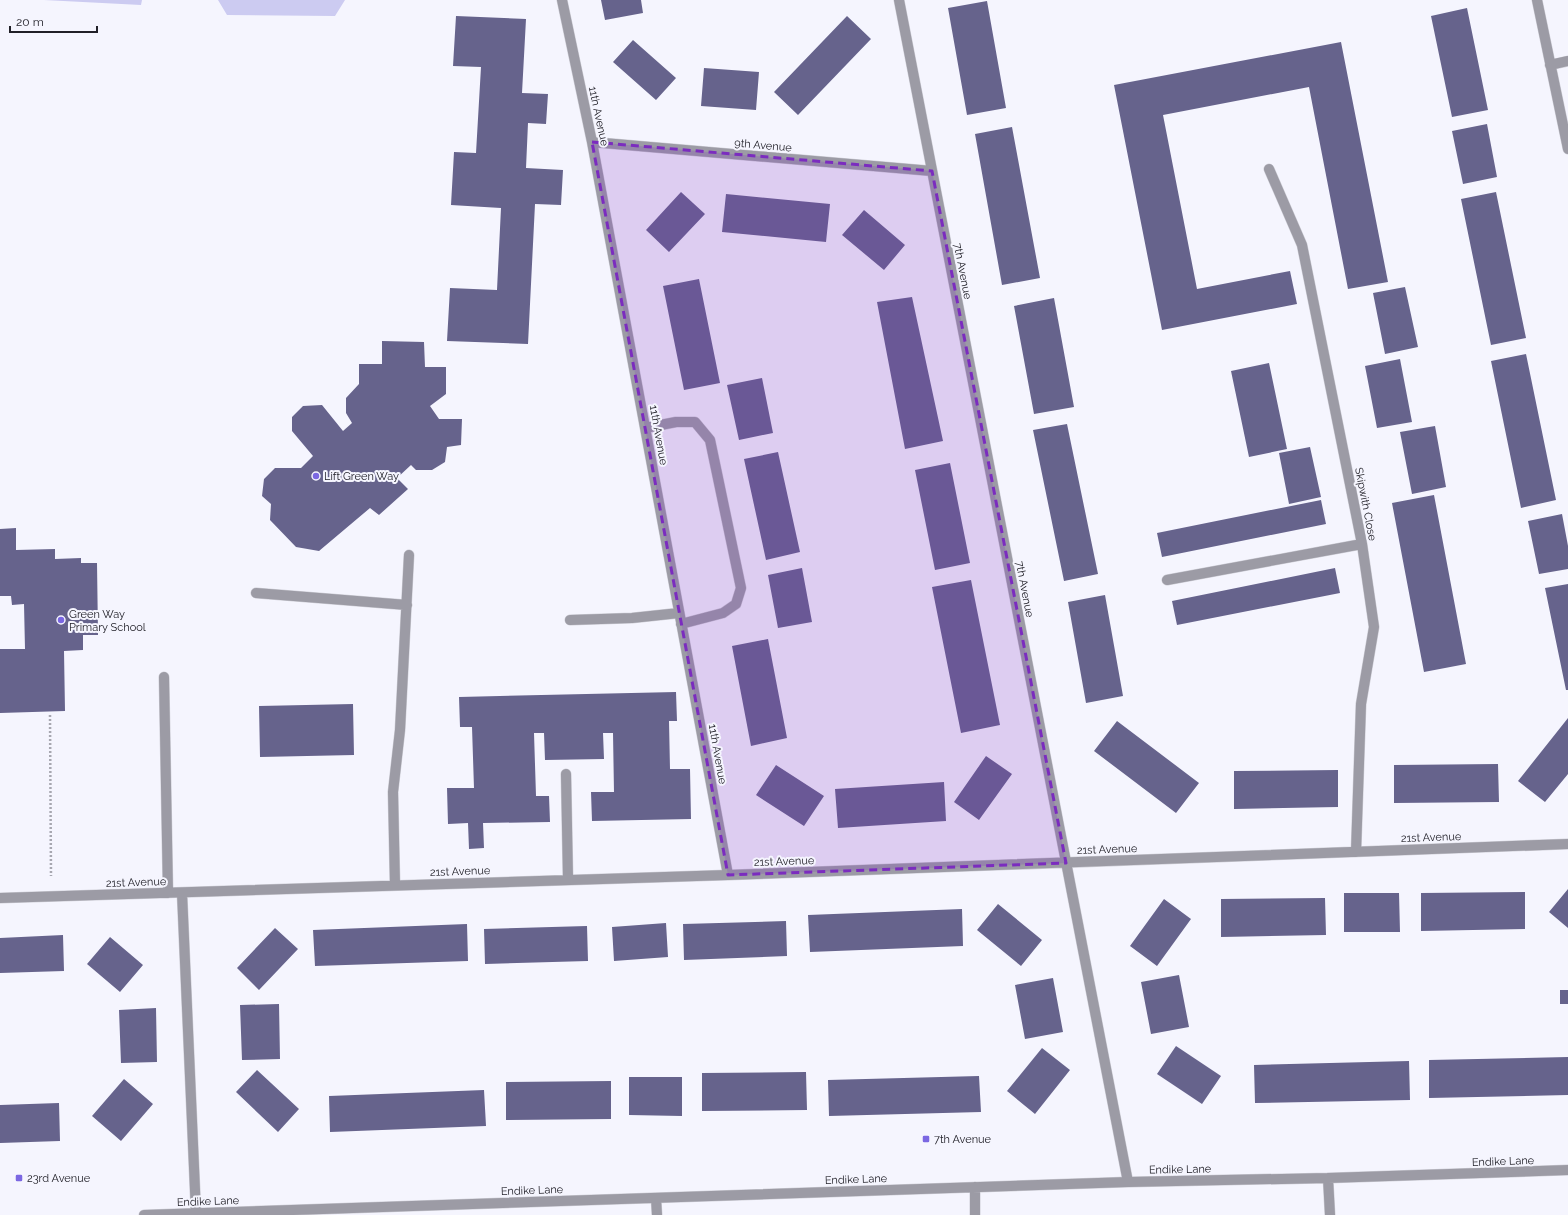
<svg xmlns="http://www.w3.org/2000/svg" width="1568" height="1215" font-family="Raleway,sans-serif">
<style>
.green{fill:#cccbf1}
.building{fill:#66638c}
.lines{fill:none;stroke-linecap:round;stroke-linejoin:round}
.minor-casing{stroke:#cfcfd7;stroke-width:11}
.path{stroke:#a7a7b0;stroke-width:2.5;stroke-dasharray:2 2;stroke-linecap:butt}
.minor{stroke:#9c9ba5;stroke-width:10}
.marked{fill:#7b2cbf;fill-opacity:0.2;stroke:#7b2cbf;stroke-width:3;stroke-dasharray:8 5;stroke-linejoin:round}
.poi-dot{fill:#7b67e2;stroke:#f5f5fe;stroke-width:1.5}
.labels{text-anchor:middle;stroke-width:4;stroke-linejoin:round;paint-order:stroke}
.street-label{font-size:11px;fill:#212028;stroke:#f5f5fe}
.poi-label{font-size:11px;fill:#212028;stroke:#f5f5fe;text-anchor:start}
</style>
<rect width="100%" height="100%" fill="#f5f5fe"/>
<path class="green" d="M44,0H142L141,5Z
M218,0H345L335,16L227,15Z"/>
<path class="building" d="M601,0H641L643,13L605,20Z
M987,1L1006,108L967,115L948,8Z
M1467,8L1488,110L1452,117L1431,16Z
M456,16L526,19L522,93L548,94L546,124L528,123L526,168L563,170L561,205L535,204L528,344L447,341L450,288L497,290L501,208L451,205L454,152L476,153L481,67L453,66Z
M847,16L871,39L798,115L774,92Z
M633,40L676,78L656,100L613,62Z
M1341,42L1388,282L1348,289L1309,87L1163,115L1197,289L1290,271L1297,304L1162,330L1114,85Z
M704,68L759,72L756,110L701,106Z
M1487,124L1497,177L1463,184L1452,131Z
M1012,127L1040,278L1002,285L975,134Z
M681,192L705,214L669,252L646,230Z
M1496,192L1526,338L1491,345L1461,199Z
M726,194L830,204L826,242L722,232Z
M864,210L905,245L884,270L842,235Z
M699,279L720,383L684,390L663,286Z
M1405,287L1418,347L1385,354L1373,293Z
M912,297L943,441L905,449L877,302Z
M1054,298L1074,407L1034,414L1014,306Z
M382,341L424,342L425,367H446V394L430,406L439,419H462L461,445L447,447L445,462L432,470H416L411,465L397,478L408,489L379,515L370,508L319,551L296,547L270,520L271,504L262,496L264,479L275,468H301L313,456L292,431V417L303,406L322,405L343,431L352,423L346,413V398L359,384V364H382Z
M1526,354L1556,500L1521,508L1491,361Z
M1400,359L1412,422L1377,428L1365,366Z
M1269,363L1287,449L1249,457L1231,371Z
M762,378L773,433L739,440L727,385Z
M1067,424L1098,574L1064,581L1033,430Z
M1435,426L1446,487L1412,494L1400,432Z
M1310,447L1321,497L1289,504L1279,453Z
M778,452L800,552L766,560L744,459Z
M950,463L970,563L935,570L915,470Z
M1434,495L1466,664L1424,672L1392,503Z
M1321,500L1326,524L1162,557L1157,533Z
M1562,514L1568,546V569L1539,574L1528,521Z
M16,528V550L55,549V559L81,558V563H97L98,635H83V650L64,651L65,711L0,713V649H25L24,604L12,605L11,596H0V529Z
M802,568L812,622L778,628L768,575Z
M1335,568L1340,593L1177,625L1172,601Z
M971,580L1000,725L961,733L932,587Z
M1568,584V690H1566L1545,588Z
M1105,595L1123,696L1086,703L1068,602Z
M768,639L787,738L751,746L732,646Z
M676,692L677,721H669L670,769H690L691,819L592,821L591,792H614L613,733H603L604,759L545,760L544,733H534L536,796H549L550,822L483,823L484,848L469,849L468,823L448,824L447,788H474L472,727H460L459,697Z
M353,704L354,755L260,757L259,706Z
M1568,718V774L1545,802L1518,781Z
M1117,721L1199,783L1176,813L1094,751Z
M986,756L1012,774L979,820L954,802Z
M1498,764L1499,802L1394,803V765Z
M776,765L824,796L804,826L756,795Z
M1338,770V807L1234,809V771Z
M944,782L946,821L838,828L835,789Z
M1568,889V928L1549,912Z
M1525,892V929L1421,931V893Z
M1344,893H1399L1400,932H1344Z
M1325,898L1326,935L1221,937V899Z
M1164,899L1191,919L1157,966L1130,946Z
M998,904L1042,940L1021,966L977,930Z
M962,909L963,946L810,952L808,915Z
M786,921L787,956L684,960L683,924Z
M666,923L668,957L614,961L612,927Z
M467,924L468,961L315,966L313,930Z
M587,926L588,961L485,964L484,929Z
M275,928L298,949L259,990L237,968Z
M63,935L64,971L0,973V938Z
M110,937L143,965L120,992L87,964Z
M1179,975L1189,1027L1151,1034L1141,982Z
M1053,978L1063,1032L1025,1039L1015,985Z
M1560,990H1568V1004H1560Z
M279,1004L280,1059L242,1060L240,1005Z
M156,1008L157,1062L121,1063L119,1010Z
M1176,1046L1221,1076L1202,1104L1157,1074Z
M1042,1048L1070,1070L1035,1114L1007,1091Z
M1568,1057V1095L1429,1098V1060Z
M1409,1061L1410,1100L1255,1103L1254,1065Z
M257,1070L299,1109L278,1132L236,1092Z
M806,1072L807,1110L702,1111V1073Z
M979,1076L981,1112L829,1116L828,1080Z
M629,1077H682V1116L629,1115Z
M124,1079L153,1104L121,1141L92,1116Z
M611,1081V1119L506,1120V1082Z
M484,1090L486,1126L330,1132L329,1096Z
M59,1103L60,1141L0,1143V1105Z"/>
<g class="lines">
<g class="minor-casing">
<path id="minor" d="M562,0L592,142L728,875
M899,0L1128,1182
M1537,0L1568,149
M1550,65L1568,61
M592,142L932,171
M1269,169L1302,245L1362,544L1374,627L1361,704L1356,852
M645,428L676,422H695L710,440L741,588L736,604L723,613L681,624
M1167,580L1362,544
M256,593L407,605
M570,620L632,618L679,613
M164,677L168,893
M566,774L568,879
M395,885L393,792L400,730L409,555
M182,893L196,1213
M0,898L728,875L1568,844
M1328,1178L1330,1215
M975,1187V1215
M656,1198L657,1215
M144,1215L1128,1182L1328,1178L1568,1170"/>
</g>
<path class="path" d="M50,715L51,876"/>
<use href="#minor" class="minor"/>
</g>
<path class="marked" d="M592,142L932,171L1066,863L728,875Z"/>
<g class="poi-dot">
<circle cx="316" cy="476" r="4"/>
<circle cx="61" cy="620" r="4"/>
<rect x="922" y="1135" width="8" height="8" rx="2"/>
<rect x="15" y="1174" width="8" height="8" rx="2"/>
</g>
<g class="labels">
<g class="street-label">
<text transform="translate(599 116) rotate(78)" y="4">11th Avenue</text>
<text transform="translate(763 145) rotate(5)" y="4">9th Avenue</text>
<text transform="translate(963 271) rotate(79)" y="4">7th Avenue</text>
<text transform="translate(659 435) rotate(80)" y="4">11th Avenue</text>
<text transform="translate(1366 504) rotate(79)" y="4">Skipwith Close</text>
<text transform="translate(1025 589) rotate(79)" y="4">7th Avenue</text>
<text transform="translate(718 754) rotate(80)" y="4">11th Avenue</text>
<text transform="translate(1431 837) rotate(-2)" y="4">21st Avenue</text>
<text transform="translate(1107 849) rotate(-2)" y="4">21st Avenue</text>
<text transform="translate(784 861) rotate(-2)" y="4">21st Avenue</text>
<text transform="translate(460 871) rotate(-2)" y="4">21st Avenue</text>
<text transform="translate(136 882) rotate(-2)" y="4">21st Avenue</text>
<text transform="translate(1503 1161) rotate(-2)" y="4">Endike Lane</text>
<text transform="translate(1180 1169) rotate(-1)" y="4">Endike Lane</text>
<text transform="translate(856 1179) rotate(-2)" y="4">Endike Lane</text>
<text transform="translate(532 1190) rotate(-2)" y="4">Endike Lane</text>
<text transform="translate(208 1201) rotate(-2)" y="4">Endike Lane</text>
</g>
<g class="poi-label">
<text x="324" y="480">Lift Green Way</text>
<text x="69" y="618">Green Way<tspan x="69" dy="13">Primary School</tspan></text>
<text x="934" y="1143">7th Avenue</text>
<text x="27" y="1182">23rd Avenue</text>
</g>
</g>
<path d="M10 26v6h87v-6" fill="none" stroke="#212028" stroke-width="2"/>
<text x="16" y="26" font-size="12" fill="#212028" stroke="#f5f5fe" stroke-width="3" paint-order="stroke">20 m</text>
</svg>
